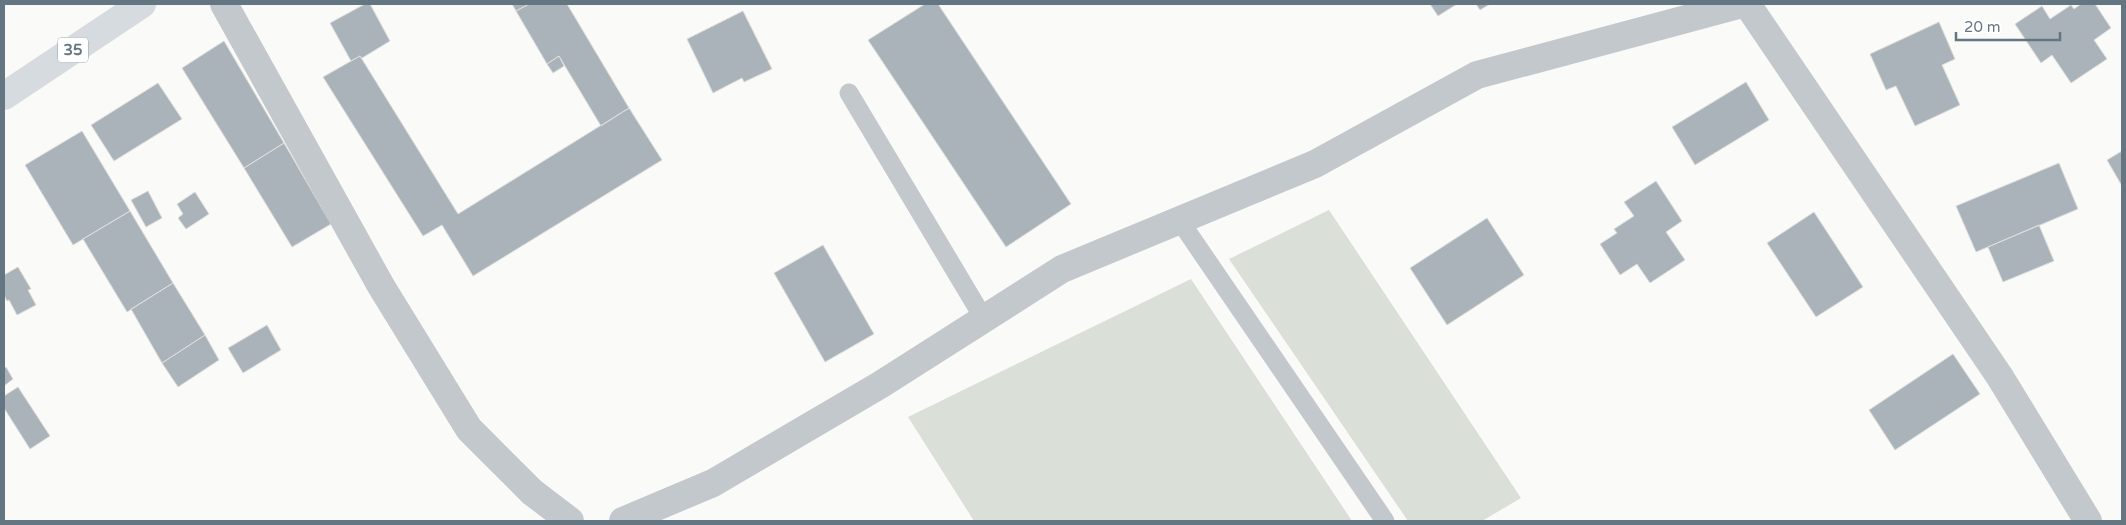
<svg xmlns="http://www.w3.org/2000/svg" width="2126" height="525" font-family="'Varela Round',sans-serif">
<style>
.green{fill:#dadfd7}
.building{fill:#aab3b9;stroke:#dcdcda}
.lines{fill:none;stroke-linecap:round;stroke-linejoin:round}
.lane{stroke:#c3c8cc;stroke-width:19}
.street{stroke:#c3c8cc;stroke-width:28}
.primary{stroke:#d6dbdf;stroke-width:28}
.labels{text-anchor:middle;stroke-width:5;stroke-linejoin:round;paint-order:stroke}
.shield{fill:#fff;stroke:#939fa8;stroke-width:1}
.shield-label{font-size:15px;font-weight:bold;fill:#657683}
</style>
<rect width="100%" height="100%" fill="#fafaf8"/>
<path class="green" d="M1329,210L1521,498L1482,521H1408L1229,259Z
M1191,279L1352,521H974L908,417Z"/>
<path class="building" d="M365,4H370L390,41L362,58L360,56L351,61L330,23Z
M512,4H529L516,11Z
M529,4H567L629,108L601,126L559,56L547,64L516,11Z
M925,4H938L1071,204L1006,247L868,40Z
M1430,4H1457L1438,16Z
M1476,4H1490L1480,10Z
M2081,4H2095L2111,28L2094,40L2107,59L2071,83L2052,55L2041,63L2015,24L2042,6L2050,19L2071,5L2074,9Z
M743,11L772,69L744,82L742,78L713,93L687,39Z
M1939,22L1955,59L1942,65L1960,105L1915,126L1896,86L1886,90L1870,54Z
M224,41L284,143L244,168L182,68Z
M360,56L458,214L629,108L662,160L473,276L442,225L423,236L323,77Z
M559,56L564,66L553,73L547,64Z
M1746,82L1769,120L1695,165L1672,127Z
M158,83L182,119L114,161L91,125Z
M82,131L130,211L73,245L25,165Z
M284,143L331,224L292,247L244,168Z
M2122,151V186L2107,160Z
M2059,163L2078,209L1976,252L1956,206Z
M1656,181L1682,221L1666,232L1685,260L1650,283L1637,264L1620,275L1600,244L1617,233L1614,229L1634,216L1624,202Z
M148,191L162,218L146,227L131,200Z
M195,192L209,214L186,229L178,218L183,214L177,204Z
M130,211L173,283L127,312L83,239Z
M1814,212L1863,287L1816,317L1767,243Z
M1487,218L1524,275L1447,325L1410,268Z
M2039,225L2054,261L2003,282L1988,247Z
M823,245L874,334L825,362L774,273Z
M18,267L31,289L28,290L36,305L17,315L9,300L7,301L4,295V275Z
M173,283L205,335L162,363L131,309Z
M267,325L281,350L243,373L228,348Z
M205,335L219,360L178,387L162,363Z
M1953,354L1980,394L1895,450L1869,410Z
M6,367L13,379L4,386V368Z
M18,387L50,436L30,449L4,408V396Z"/>
<g class="lines">
<path class="lane" d="M849,93L984,319
M1180,221L1385,521"/>
<path class="street" d="M224,4L381,286L469,429L532,492L570,521
M1747,4L2000,377L2088,521
M623,521L713,483L880,385L1062,269L1315,164L1477,75L1742,4"/>
<path class="primary" d="M4,96L142,4"/>
</g>
<g class="labels">
<rect class="shield" x="58" y="37.5" width="30" height="25" rx="4"/>
<g class="shield-label">
<text x="73" y="55">35</text>
</g>
</g>
<rect width="2126" height="525" fill="none" stroke="#657683" stroke-width="10"/>
<path d="M1956 32v8h104v-8" fill="none" stroke="#657683" stroke-width="2.5"/>
<text x="1964" y="32" font-size="15" fill="#657683" stroke="#ffffff" stroke-width="4" paint-order="stroke">20 m</text>
</svg>
